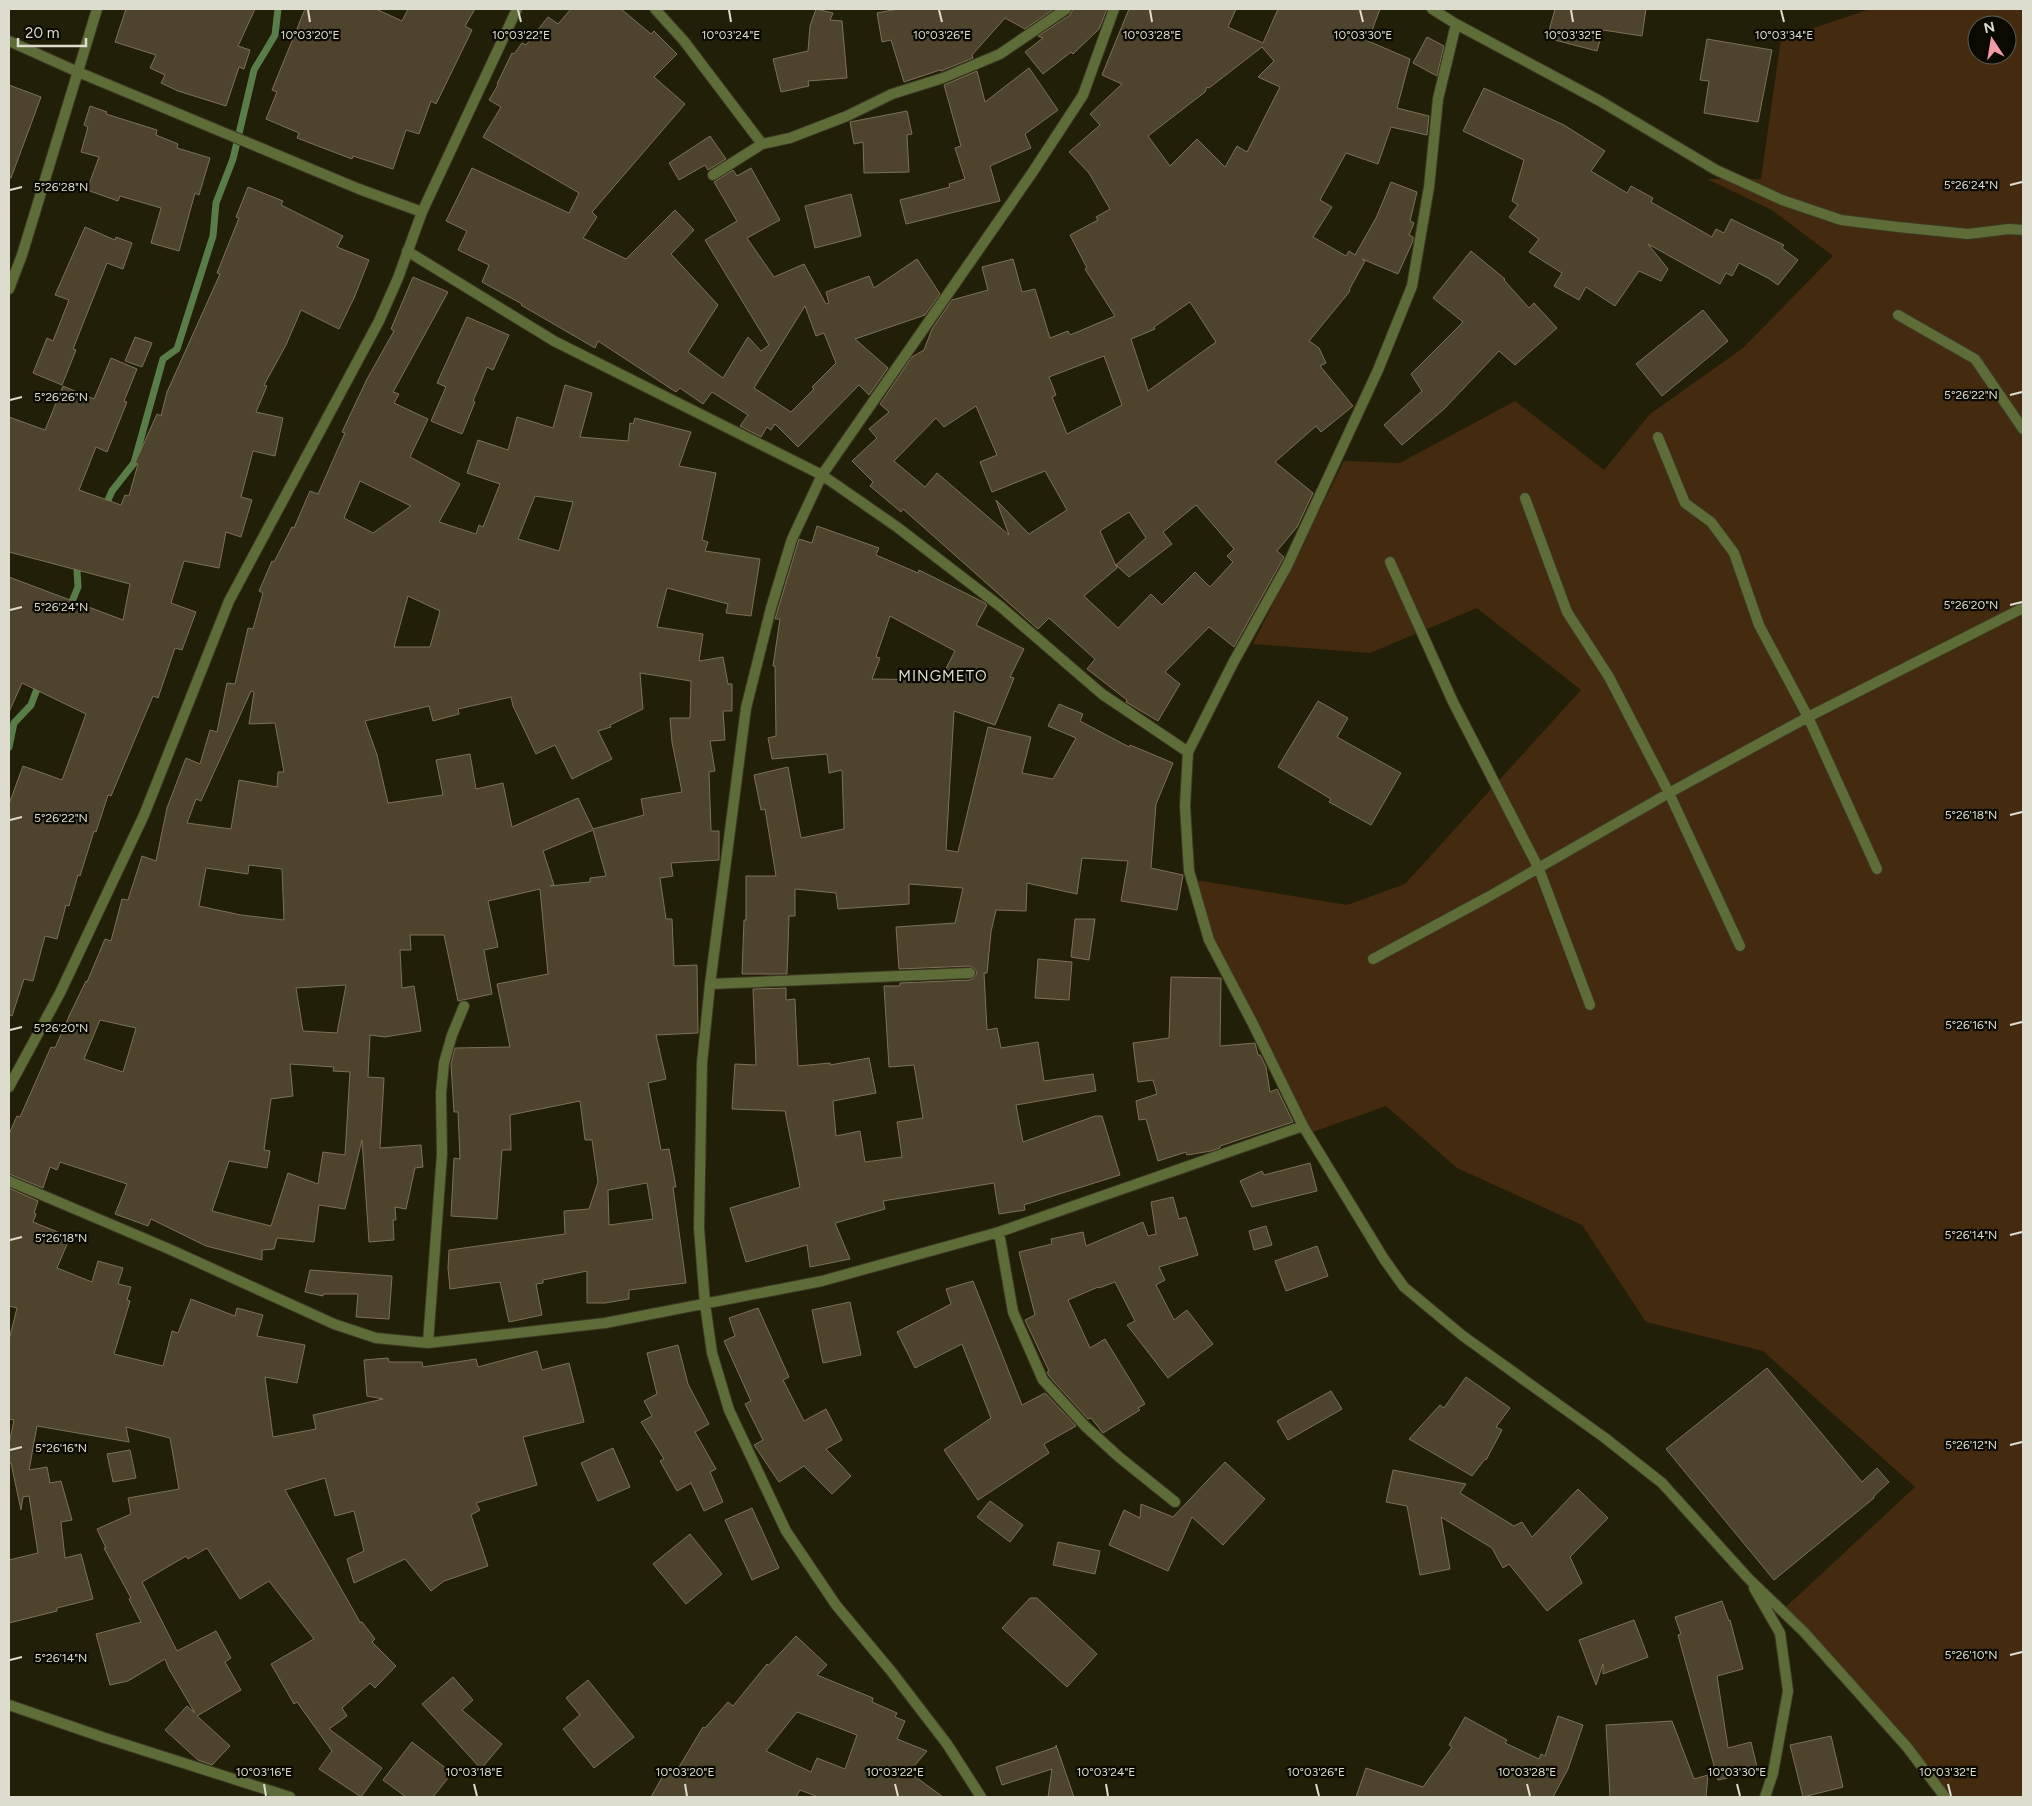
<svg xmlns="http://www.w3.org/2000/svg" width="2032" height="1806" font-family="Figtree,sans-serif">
<style>
.green{fill:#442b0f;fill-rule:evenodd}
.lines{fill:none;stroke-linecap:round;stroke-linejoin:round}
.stream{stroke:#587d49;stroke-width:7}
.building{fill:#4e432c;stroke:#7c7058;fill-rule:evenodd}
.minor-casing{stroke:#3c3924;stroke-width:12}
.tertiary-casing{stroke:#3c3924;stroke-width:12}
.minor{stroke:#5e6c37;stroke-width:10}
.tertiary{stroke:#5e6c37;stroke-width:10}
.ticks{fill:none;stroke:#dddcce;stroke-width:2}
.labels{text-anchor:middle;stroke-width:4.5;stroke-linejoin:round;paint-order:stroke}
.neighbourhood-label{font-size:15px;letter-spacing:1px;fill:#dddcce;stroke:#0a0902}
.ticks-label{font-size:12px;text-anchor:middle;fill:#dddcce;stroke:#0a0902;stroke-width:4.5;stroke-linejoin:round;paint-order:stroke}
</style>
<rect width="100%" height="100%" fill="#221f08"/>
<path class="green" d="M1870,9H2023V1797H1943L1786,1607L1915,1487L1763,1351L1646,1322L1582,1225L1457,1168L1386,1106L1310,1133L1218,950L1195,880L1347,905L1405,884L1581,690L1477,608L1370,653L1253,644L1344,461L1400,463L1515,401L1604,470L1650,414L1743,348L1833,256L1772,210L1707,179H1761L1781,39ZM1977,25H2007V55H1977Z"/>
<g class="lines">
<path class="stream" d="M104,509L112,491L134,463L163,359L177,349L213,236L216,203L233,159L254,70L275,35L278,9
M69,609L78,587L77,570L81,562
M9,747L14,723L31,705L40,681"/>
</g>
<path class="building" d="M126,9H255L238,46L250,50L244,69L239,67L226,106L178,91L161,83L165,75L150,68L156,55L115,42Z
M305,9H376L402,21L408,9H475L465,26L472,30L436,104L431,101L419,134L406,130L393,169L353,156L352,159L297,138L299,133L266,119L277,92L272,90Z
M571,9H621L651,34L654,31L677,54L654,77L685,104L592,212L597,217L583,238L626,259L675,210L694,230L671,254L718,305L688,352L723,378L748,337L761,351L769,345L705,240L737,221L714,182L733,170L737,176L751,168L780,220L747,238L774,277L804,264L826,304L829,303L826,292L869,276L874,288L917,259L940,294L925,315L855,339L888,368L869,395L859,385L798,447L775,424L771,430L767,427L761,437L740,426L748,415L712,392L703,404L680,388L676,392L598,341L595,348L521,305L522,304L482,282L489,265L458,250L467,231L446,221L472,168L569,213L579,193L483,137L501,107L489,100L498,85L497,84L512,53L514,54L522,43L526,45L548,17L558,24ZM805,306L816,336L824,333L836,363L812,387L814,389L791,412L754,388Z
M816,9L833,13L830,20L842,21L847,78L808,81L809,86L781,92L773,59L808,51L810,26Z
M898,9H1054L1025,29L1005,18L972,55L973,58L941,71L940,70L904,82L891,40L882,42L877,13Z
M1073,9H1107L1099,29L1073,54L1071,52L1043,74L1025,52L1043,38L1038,36L1070,15Z
M1129,9H1236L1228,27L1263,43L1278,9H1380L1368,41L1410,59L1397,108L1429,116L1427,135L1391,127L1378,164L1346,153L1320,200L1332,207L1313,237L1346,256L1349,251L1355,255L1376,218L1391,182L1417,192L1410,221L1414,223L1409,235L1413,237V241L1398,274L1362,259L1365,261L1349,290L1350,291L1309,341L1319,348L1326,363L1320,366L1353,406L1321,432L1316,426L1275,462L1313,493L1297,527L1277,551L1284,557L1234,647L1209,627L1165,672L1180,684L1158,721L1126,702L1127,700L1087,669L1095,659L1049,618L1038,629L903,509L901,512L870,486L873,482L852,461L877,438L869,429L889,412L880,404L912,357L924,350L932,329L952,300L988,290L982,267L1013,259L1022,292L1035,289L1050,338L1068,331L1070,335L1115,316L1085,269L1087,268L1070,235L1098,220L1096,217L1110,209L1089,173L1069,152L1100,125L1090,114L1122,84L1102,75ZM1262,47L1274,61L1258,77L1280,87L1247,152L1237,146L1225,167L1197,139L1170,166L1148,136L1205,92L1207,87L1209,88ZM1190,302L1216,342L1148,391L1131,339L1155,329L1154,327ZM1104,356L1122,405L1067,434L1052,397L1056,395L1049,377ZM976,406L997,455L980,462L992,492L1045,471L1067,510L1029,534L996,500L1009,535L937,473L925,487L894,461L936,418L944,427ZM1196,505L1234,549L1227,556L1233,562L1210,587L1195,572L1162,605L1151,594L1118,628L1084,596L1117,568L1100,531L1129,512L1146,538L1116,565L1129,577L1172,544L1163,532Z
M1555,9H1646L1642,36L1603,30L1597,51L1547,38Z
M1427,37L1444,46L1437,76L1413,63Z
M1707,39L1772,50L1758,122L1704,113L1709,81L1700,80Z
M1029,68L1058,110L1025,134L1031,148L990,166L1000,201L906,224L900,200L950,187L949,184L965,179L955,148L961,146L944,85L977,71L985,102Z
M9,85L41,97L11,178H9Z
M1484,88L1564,125L1605,151L1591,171L1627,193L1631,186L1653,198L1651,202L1712,237L1716,229L1724,233L1731,219L1784,245L1782,248L1798,260L1778,285L1768,278L1739,263L1732,276L1726,273L1720,284L1648,244L1668,269L1661,281L1639,271L1615,306L1586,287L1579,300L1554,286L1562,273L1529,252L1539,239L1509,217L1518,205L1512,201L1524,160L1463,131Z
M90,106L107,112L106,114L157,130L156,135L178,144L177,148L210,158L199,195L195,193L179,251L151,243L161,208L120,196L118,201L87,190L99,157L81,152L88,127L84,125Z
M907,111L912,134L907,135L909,172L864,173L863,142L854,144L850,122Z
M710,136L726,159L708,170L705,165L679,180L669,163Z
M248,187L283,201L281,205L343,236L337,247L369,260L354,298L339,329L301,310L286,345L264,385L267,386L256,412L283,418L275,456L253,451L241,497L252,500L241,537L226,532L219,568L184,561L171,603L196,612L182,650L175,648L158,698L153,696L111,796L108,795L96,832L94,831L80,876L78,875L69,906L66,905L57,939L45,936L33,981L24,979L12,1016L9,1015V804L23,766L62,780L86,714L22,683L9,712V577L123,620L130,584L9,552V417L45,430L63,386L94,399L111,358L137,369L124,401L127,402L107,452L96,447L79,490L121,505L125,495L129,496L138,464L135,463L157,414L161,416L167,392L220,274L217,273L239,218L236,217Z
M851,194L861,236L815,248L805,206Z
M85,227L115,240L116,237L132,243L123,269L107,263L73,349L76,350L62,385L33,373L47,338L53,341L69,300L55,295Z
M1471,251L1505,279L1504,280L1529,308L1534,303L1557,328L1515,365L1499,351L1444,409L1402,445L1384,425L1422,391L1411,374L1463,322L1433,298Z
M413,277L448,292L393,392L399,394L394,403L428,419L410,457L460,484L439,522L476,534L479,525L483,527L500,484L467,473L478,440L508,450L517,417L553,428L565,385L592,393L580,437L628,441L630,423L633,424L635,418L691,432L679,466L716,473L702,540L708,542L705,551L760,559L751,616L726,613L728,604L667,588L657,627L703,634L699,661L723,657L728,684H732V711H723L725,740L710,741L715,771L709,772L711,831H719V860L671,863L673,876L660,878L666,919H672L674,966L697,965L698,1033L656,1035L666,1079L648,1083L661,1150L669,1149L676,1187H673L686,1283L629,1290V1299L605,1303H587V1271L543,1280V1283L536,1284L542,1315L509,1322L500,1282L450,1289L448,1268L449,1250L565,1234L564,1211L589,1209L598,1182L592,1140H585L580,1101L510,1115L511,1150H502L497,1219L451,1216L454,1158L460,1159L458,1112H454L451,1064L455,1048L510,1047L497,984L548,974L540,889L488,901L498,947L484,950L492,994L458,1001L444,935H410L411,950H400L402,988L414,986L421,1031L385,1037L370,1035L368,1077L384,1078L380,1148L421,1145L423,1167L415,1168L406,1209L395,1207L396,1220H393L394,1240L369,1242L362,1140L345,1209L319,1205L314,1242L277,1238L274,1249L262,1250V1260L206,1246L151,1219L148,1226L115,1214L127,1184L60,1162L57,1170L50,1167L43,1188L9,1174V1134L17,1116L20,1117L51,1047L55,1048L70,1014L86,981L87,982L105,939L111,941L122,899L128,900L142,856L156,861L167,808L186,758L200,764L210,730L217,732L227,683L235,684L248,628L253,629L263,593L259,591L272,561L274,562L292,527L294,528L310,491L318,494L345,433L342,432L367,379L394,331L391,329ZM360,481L411,506L373,533L344,518ZM535,496L573,502L559,551L518,539ZM408,596L440,611L430,647H394ZM640,673L691,681L690,718H670L672,742L682,792L641,799L644,815L593,829L578,798L512,827L503,783L476,789L470,754L436,760L443,795L388,803L377,755L365,721L429,706L433,721L459,714L458,709L511,697L513,706L536,754L555,745L572,779L612,759L598,731L611,727L610,725L643,709ZM251,691L254,692L249,724L275,723L284,772H278L277,787L239,780L231,829L187,823L196,799L201,801ZM593,830L606,876L590,878V882L550,886L554,885L543,851ZM249,865L282,869L284,920L241,915L199,906L206,868L248,874ZM346,985L337,1033L303,1031L296,988ZM100,1020L136,1028L123,1072L84,1059ZM290,1064L334,1067L333,1071L350,1072L345,1155L323,1152L318,1184L288,1173L271,1226L212,1211L229,1161L267,1168L270,1151L264,1150L271,1099L293,1096ZM647,1183L653,1219L609,1225L608,1190Z
M1703,310L1728,341L1662,396L1636,364Z
M467,317L509,335L493,370L487,367L473,401L475,402L462,434L431,421L446,387L437,383Z
M135,337L152,343L142,367L125,361Z
M817,526L879,548L876,555L918,573L919,570L985,603L987,605L976,625L1024,649L1010,677L1014,678L995,725L954,711L946,850L958,852L988,727L1031,737L1022,773L1053,779L1076,738L1048,726L1059,704L1083,714L1080,721L1129,747L1130,745L1173,763L1156,804L1151,868L1183,875L1177,910L1121,901L1128,861L1082,858L1077,894L1027,883L1026,911L996,910L991,932L987,973H984L987,1030L997,1028L1001,1048L1038,1042L1044,1081L1093,1074L1096,1091L1016,1105L1023,1142L1095,1116H1102L1120,1175L1024,1205L1025,1210L999,1214L994,1183L883,1201L885,1209L835,1223L850,1259L810,1267L807,1245L746,1262L730,1208L800,1187L785,1111L732,1109L735,1064L756,1065L753,989L786,988V1000L795,999L798,1066L830,1063V1065L869,1058L876,1093L833,1101L836,1136L860,1131L865,1162L902,1157L897,1122L923,1118L914,1065L889,1067L884,986H900V983L970,980L974,978L977,973L975,969L970,966L899,969L896,927L955,923L963,888L909,884V904L838,909L836,893L795,889V916H789L787,974H742L744,920H746V876H776L765,809L761,810L754,775L788,767L801,838L844,829L842,770L829,773L827,754L772,759L768,738L776,736L775,666H773L780,619H775L799,539L812,543ZM890,616L955,651L940,680L872,679L880,658L876,657Z
M1318,701L1348,718L1337,737L1401,773L1371,825L1329,802L1331,799L1278,767Z
M1075,919H1095L1089,960L1071,957Z
M1038,959L1072,962L1069,1000L1035,998Z
M1171,977L1221,978L1220,1046L1255,1043L1258,1055H1260L1266,1067L1270,1092L1277,1089L1293,1122L1220,1146V1148L1211,1151L1187,1155L1186,1152L1158,1161L1146,1119L1139,1120L1136,1101L1157,1094L1153,1080L1138,1082L1133,1043L1169,1038Z
M1310,1163L1317,1191L1252,1207L1240,1181L1262,1171L1264,1175Z
M9,1188L38,1201L34,1213L36,1214L33,1222L70,1237L57,1268L92,1282L98,1261L123,1268L118,1284L131,1287L127,1300L130,1301L114,1354L163,1366L172,1331L178,1333L191,1299L235,1316L237,1308L263,1315L257,1336L305,1345L297,1383L265,1377L273,1437L316,1429L313,1415L383,1399L367,1396L364,1360L388,1358L389,1362H422L423,1367L476,1359L478,1367L537,1351L542,1370L569,1363L584,1422L523,1437L537,1485L476,1503L480,1510L471,1515L488,1566L444,1581L431,1591L405,1559L354,1583L347,1559L364,1551L354,1511L335,1516L325,1478L285,1490L360,1622H362L375,1639L372,1642L396,1666L375,1688L370,1683L342,1708L347,1716L329,1729L382,1768L361,1797L319,1769L332,1751L297,1702L294,1704L271,1664L314,1639L269,1581L240,1599L207,1548L188,1559L186,1556L142,1582L177,1651L216,1631L231,1658L225,1662L241,1690L197,1716L230,1746L212,1765L198,1760L165,1730L187,1706L195,1713L169,1669L165,1659L128,1681L110,1685L96,1634L141,1622L129,1599L131,1598L104,1548H106L97,1529L131,1514L128,1498L179,1489L170,1438L126,1427L129,1442L37,1426L29,1470L47,1467L50,1483L61,1481L72,1520L61,1522L65,1558L81,1554L93,1599L57,1608V1611L9,1623V1560L38,1553L29,1496L23,1497L21,1510L11,1463H9V1444L14,1420L9,1419V1340L17,1308L9,1306Z
M1173,1197L1179,1219L1186,1217L1198,1255L1159,1267L1165,1280L1156,1285L1174,1320L1187,1310L1213,1344L1168,1378L1127,1325L1135,1321L1115,1282L1099,1288L1098,1287L1068,1300L1090,1348L1105,1339L1145,1404L1138,1408L1140,1410L1103,1433L1091,1418L1088,1419L1049,1376L1047,1372L1049,1371L1025,1320L1035,1315L1019,1252L1052,1244L1051,1239L1083,1232L1086,1246L1143,1222L1148,1236L1156,1234L1151,1202Z
M1266,1226L1272,1245L1254,1250L1249,1231Z
M1317,1246L1328,1276L1286,1291L1275,1261Z
M310,1270L392,1276L389,1319L356,1317L358,1294H323V1296L305,1292Z
M973,1281L1022,1405L1045,1393L1076,1426L1044,1444L1049,1453L978,1500L944,1450L991,1418L962,1344L915,1368L897,1332L951,1304L946,1289Z
M850,1302L861,1355L823,1363L812,1310Z
M758,1308L789,1377L783,1380L804,1421L826,1409L842,1440L826,1449L851,1476L832,1494L804,1466L779,1482L754,1445L763,1440L745,1404L751,1401L724,1341L735,1336L729,1318Z
M678,1345L688,1384L709,1424L695,1432L716,1469L710,1472L723,1502L704,1511L691,1483L677,1491L660,1461L664,1459L641,1422L652,1416L644,1401L657,1394L647,1353Z
M1767,1368L1862,1482L1877,1468L1889,1482L1874,1496V1498L1774,1580L1666,1449Z
M1466,1377L1510,1408L1496,1427L1502,1430L1486,1460L1485,1459L1472,1476L1409,1439L1440,1405L1444,1408Z
M1331,1391L1342,1409L1288,1440L1277,1421Z
M613,1448L630,1487L598,1501L581,1463Z
M130,1450L136,1478L113,1482L107,1454Z
M1225,1462L1265,1499L1223,1545L1192,1517L1168,1571L1109,1545L1124,1510L1140,1518L1141,1504L1173,1517Z
M1393,1470L1466,1484L1460,1493L1514,1526L1522,1522L1532,1537L1578,1489L1608,1518L1570,1557L1582,1583L1547,1611L1509,1564L1503,1568L1492,1548L1441,1517L1450,1569L1420,1575L1407,1506L1386,1502Z
M990,1501L1023,1525L1010,1542L977,1517Z
M752,1508L779,1568L752,1580L725,1520Z
M690,1534L722,1574L686,1604L653,1564Z
M1058,1542L1100,1551L1095,1574L1053,1565Z
M1030,1598H1037L1097,1654L1067,1687L1002,1628Z
M1722,1601L1729,1621L1730,1620L1743,1669L1717,1676L1728,1748L1751,1742L1758,1771L1718,1780L1678,1635L1681,1634L1675,1617Z
M1634,1620L1648,1657L1603,1674V1664L1596,1685L1579,1640Z
M796,1636L827,1665L817,1675L873,1698L872,1702L897,1713L895,1717L905,1721L897,1739L927,1751L909,1772L943,1797H818L800,1790L796,1797H651L668,1767L676,1772L703,1727L705,1728L728,1702L733,1706L767,1664L768,1666ZM797,1712L857,1735L845,1769L817,1758L811,1772L766,1751Z
M453,1677L473,1700L462,1710L502,1744L481,1769L422,1704Z
M588,1680L634,1737L594,1768L563,1729L580,1715L566,1698Z
M1558,1716L1583,1725L1568,1769L1553,1797H1356L1366,1768L1423,1787L1452,1747L1449,1745L1465,1717L1507,1740L1505,1743L1539,1759L1541,1754L1545,1756Z
M1672,1721L1694,1779L1708,1775L1706,1797H1610L1606,1725Z
M1831,1736L1843,1787L1803,1797L1790,1745Z
M412,1742L452,1773L433,1797H406L383,1780Z
M1056,1745L1074,1797H1048L1052,1769L1002,1785L996,1767L1056,1747Z"/>
<g class="lines">
<g class="minor-casing">
<path id="minor" d="M655,9L684,41L762,144
M1432,9L1456,24L1600,101L1716,170L1782,200L1841,220L1898,227L1968,234L2009,229L2023,230
M1456,24L1438,99L1429,187L1412,286L1378,370L1287,566L1233,663L1188,752L1185,806L1189,871L1209,940L1253,1024L1303,1126L1384,1259L1404,1287L1463,1336L1605,1438L1662,1483L1748,1578L1804,1632L1865,1700L1907,1747L1945,1797
M713,175L762,144L790,138L847,116L892,94L943,78L1000,54L1066,9
M407,251L554,341L822,475L897,527L1001,607L1102,694L1188,752
M1898,315L1975,359L2023,429
M1658,437L1685,503L1711,522L1734,553L1759,625L1808,717L1877,869
M1525,498L1567,612L1609,677L1669,793L1740,946
M1390,562L1453,702L1539,869L1590,1005
M1373,959L1488,897L1669,793L1808,717L2023,608
M710,984L970,973
M9,1181L169,1249L334,1324L376,1338L428,1343L605,1323L822,1281L999,1232L1303,1126
M999,1232L1013,1312L1043,1380L1085,1426L1119,1457L1175,1502
M428,1343L442,1154L441,1093L444,1063L452,1035L464,1006
M1754,1588L1780,1633L1788,1691L1773,1773L1765,1797
M9,1705L105,1738L290,1797
M981,1797L947,1744L891,1671L836,1605L786,1531L729,1410L712,1353L705,1304L699,1228L702,1063L710,984L746,708L771,608L792,539L822,475L1032,173L1083,95L1114,9"/>
</g>
<g class="tertiary-casing">
<path id="tertiary" d="M9,41L78,72L359,189L422,212L517,9
M9,289L22,255L97,9
M9,1087L60,993L144,815L229,601L379,321L398,278L422,212"/>
</g>
<use href="#minor" class="minor"/>
<use href="#tertiary" class="tertiary"/>
</g>
<path class="ticks" d="M308,10L310,22M518,10L521,22M729,10L731,22M939,10L942,22M1150,10L1152,22M1360,10L1363,22M1571,10L1573,22M1781,10L1784,22M2010,185L2022,182M10,190L22,187M2010,395L2022,392M10,400L22,397M2010,605L2022,602M10,610L22,607M2010,815L2022,812M10,820L22,817M2010,1025L2022,1022M10,1030L22,1027M2010,1235L2022,1232M10,1240L22,1237M2010,1445L2022,1442M10,1450L22,1447M2010,1655L2022,1652M10,1660L22,1657M264,1784L266,1796M474,1784L477,1796M685,1784L687,1796M895,1784L898,1796M1106,1784L1108,1796M1316,1784L1319,1796M1527,1784L1530,1796M1737,1784L1740,1796M1948,1784L1951,1796"/>
<g class="labels">
<g class="neighbourhood-label">
<text x="943" y="681">MINGMETO</text>
</g>
</g>
<g class="ticks-label">
<text x="310" y="39">10°03'20"E</text>
<text x="521" y="39">10°03'22"E</text>
<text x="731" y="39">10°03'24"E</text>
<text x="942" y="39">10°03'26"E</text>
<text x="1152" y="39">10°03'28"E</text>
<text x="1363" y="39">10°03'30"E</text>
<text x="1573" y="39">10°03'32"E</text>
<text x="1784" y="39">10°03'34"E</text>
<text x="1971" y="189">5°26'24"N</text>
<text x="61" y="191">5°26'28"N</text>
<text x="1971" y="399">5°26'22"N</text>
<text x="61" y="401">5°26'26"N</text>
<text x="1971" y="609">5°26'20"N</text>
<text x="61" y="611">5°26'24"N</text>
<text x="1971" y="819">5°26'18"N</text>
<text x="61" y="822">5°26'22"N</text>
<text x="1971" y="1029">5°26'16"N</text>
<text x="61" y="1032">5°26'20"N</text>
<text x="1971" y="1239">5°26'14"N</text>
<text x="61" y="1242">5°26'18"N</text>
<text x="1971" y="1449">5°26'12"N</text>
<text x="61" y="1452">5°26'16"N</text>
<text x="1971" y="1659">5°26'10"N</text>
<text x="61" y="1662">5°26'14"N</text>
<text x="264" y="1776">10°03'16"E</text>
<text x="474" y="1776">10°03'18"E</text>
<text x="685" y="1776">10°03'20"E</text>
<text x="895" y="1776">10°03'22"E</text>
<text x="1106" y="1776">10°03'24"E</text>
<text x="1316" y="1776">10°03'26"E</text>
<text x="1527" y="1776">10°03'28"E</text>
<text x="1737" y="1776">10°03'30"E</text>
<text x="1948" y="1776">10°03'32"E</text>
</g>
<rect width="2032" height="1806" fill="none" stroke="#dddcce" stroke-width="20"/>
<g transform="translate(1992 40) rotate(348)"><circle r="24" fill="#0a0902" stroke="#5e5d54"/>
<path d="M0-4L9 19L0 12L-9 19Z" fill="#f39aa7"/>
<text y="-8" font-size="14" font-weight="bold" text-anchor="middle" fill="#dddcce">N</text>
</g>
<path d="M18 38v8h68v-8" fill="none" stroke="#dddcce" stroke-width="2.5"/>
<text x="25" y="38" font-size="15" fill="#dddcce" stroke="#0a0902" stroke-width="4" paint-order="stroke">20 m</text>
</svg>
